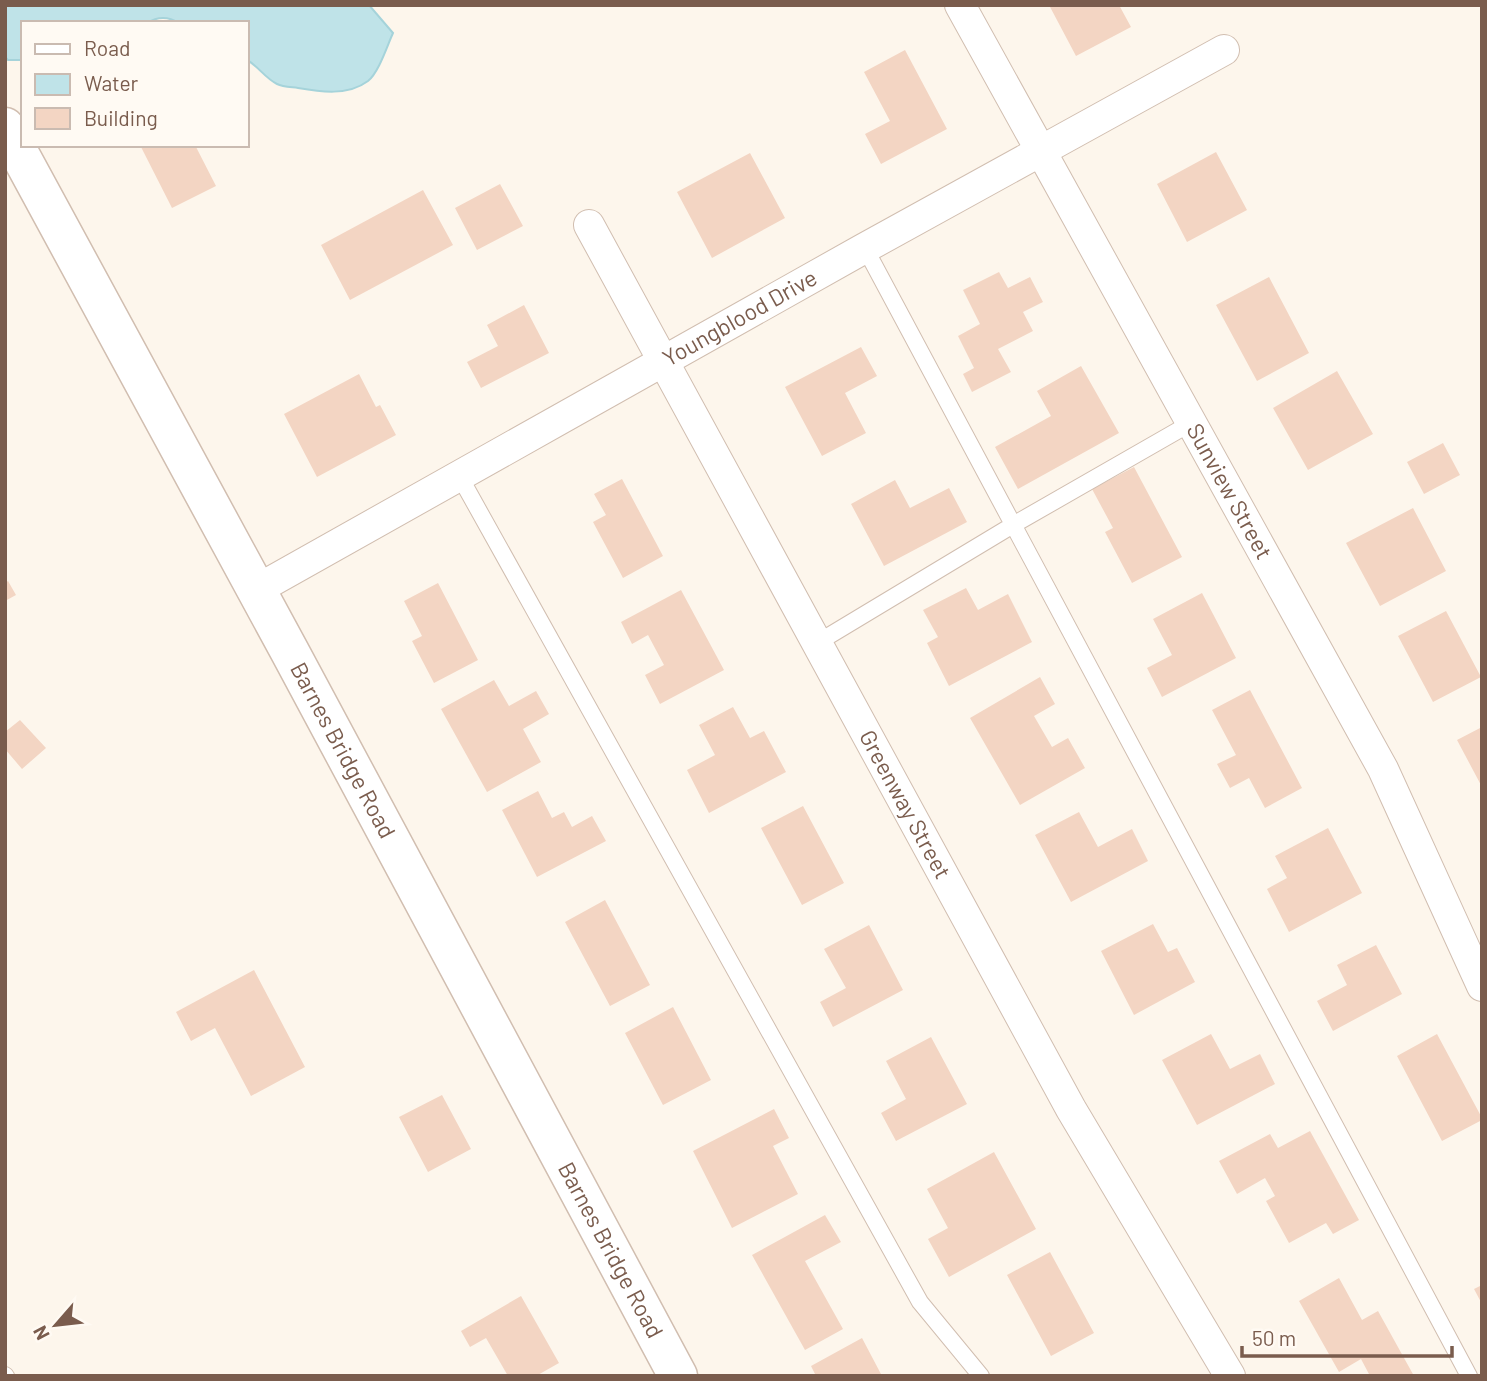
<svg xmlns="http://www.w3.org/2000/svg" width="1487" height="1381" font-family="Barlow,sans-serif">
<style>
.water{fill:#bfe3e8;stroke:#a5d3da;stroke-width:2}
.building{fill:#f3d5c3}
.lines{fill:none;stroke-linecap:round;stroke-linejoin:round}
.service-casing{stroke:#d1beb0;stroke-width:18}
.minor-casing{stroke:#d1beb0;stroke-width:32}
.tertiary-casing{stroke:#d1beb0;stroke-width:41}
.service{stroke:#fff;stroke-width:16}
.minor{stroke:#fff;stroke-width:30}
.tertiary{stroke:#fff;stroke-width:38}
.labels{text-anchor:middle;stroke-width:6;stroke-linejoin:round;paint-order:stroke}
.street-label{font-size:23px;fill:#7a5c4d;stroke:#fffaf3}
</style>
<rect width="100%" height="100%" fill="#fdf6ec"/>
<path class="water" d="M5,5H369L393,33C387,46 379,72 368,81C348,96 321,92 298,88C291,87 283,87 277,84C265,78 258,66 247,60V23H179C168,16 158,16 147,23H23V60H8L5,57Z"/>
<path class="building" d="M1049,5H1119L1131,27L1076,56Z
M905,50L947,129L881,164L865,134L890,121L864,72Z
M140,145H195L216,186L172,208Z
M1216,152L1247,210L1187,242L1157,184Z
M750,153L785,218L712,258L677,192Z
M500,184L523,226L477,250L455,208Z
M423,190L453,245L350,300L321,245Z
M999,272L1008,288L1030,277L1043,302L1023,312L1033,331L998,349L1011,372L972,392L963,374L974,368L958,336L980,324L963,290Z
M1269,277L1309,353L1257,381L1216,305Z
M524,305L549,353L481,388L467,362L498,346L487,325Z
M861,347L877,376L845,393L866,433L822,456L785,387Z
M1081,366L1119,433L1018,489L995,447L1051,416L1037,391Z
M1337,371L1373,434L1308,470L1273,408Z
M359,374L376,407L380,405L396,435L317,477L284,414Z
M1443,443L1460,475L1424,494L1407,462Z
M1134,467L1182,557L1132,583L1105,532L1113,528L1092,489Z
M622,479L663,556L623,578L593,522L606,515L594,494Z
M895,480L910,508L949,488L967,522L884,566L851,504Z
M1413,508L1446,571L1380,606L1346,543Z
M8,581L16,595L5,601V583Z
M438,583L478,660L434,683L412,641L422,636L404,601Z
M966,588L978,610L1008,594L1032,642L949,686L927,643L938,637L923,610Z
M681,590L724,670L660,704L645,675L664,665L648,635L632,644L621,622Z
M1202,593L1236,658L1162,697L1147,668L1172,655L1153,619Z
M1446,611L1481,677L1433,702L1398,636Z
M1040,677L1055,704L1034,716L1052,747L1068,738L1085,768L1020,805L970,718Z
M494,680L509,706L536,691L549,714L523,729L541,762L487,792L441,709Z
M1250,690L1302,788L1265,808L1249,778L1230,788L1217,764L1236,755L1212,710Z
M733,707L750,738L764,731L786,772L709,813L687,770L715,755L699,725Z
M20,720L46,748L22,769L5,749V732Z
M1482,727V787L1457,740Z
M538,791L552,818L564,812L572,827L592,816L606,841L537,877L502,810Z
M803,806L844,883L802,905L761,828Z
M1079,812L1098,847L1132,829L1148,861L1071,902L1035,835Z
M1328,828L1362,893L1289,932L1267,889L1287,878L1275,856Z
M605,900L650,985L610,1006L565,922Z
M1153,924L1168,952L1177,948L1195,982L1134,1015L1101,951Z
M869,925L903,990L833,1027L820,1002L846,988L824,949Z
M1376,945L1402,994L1333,1031L1317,1001L1347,985L1337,965Z
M254,970L305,1067L251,1096L215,1028L191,1041L176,1012Z
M673,1007L711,1080L663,1105L625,1033Z
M1211,1034L1230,1069L1260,1054L1275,1084L1197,1125L1162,1060Z
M1437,1034L1482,1118V1120L1442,1141L1397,1056Z
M931,1037L967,1104L896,1141L881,1113L906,1099L886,1061Z
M442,1095L471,1149L428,1172L399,1117Z
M774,1109L789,1138L773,1146L798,1194L732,1228L693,1151Z
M1310,1131L1359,1220L1333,1234L1326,1223L1289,1243L1266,1201L1275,1196L1265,1178L1237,1194L1219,1161L1270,1134L1278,1148Z
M994,1152L1036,1229L949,1277L928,1239L948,1228L927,1189Z
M825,1215L841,1242L805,1261L843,1329L805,1350L752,1255Z
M1050,1252L1094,1333L1051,1356L1007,1275Z
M1339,1278L1362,1320L1378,1311L1414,1376H1370L1361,1359L1339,1372L1299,1301Z
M1482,1285V1304L1474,1289Z
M521,1296L559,1363L536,1376H508L486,1338L470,1347L461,1331Z
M862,1338L882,1376H816L811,1366Z"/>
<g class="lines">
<g class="service-casing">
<path id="service" d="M865,248L1469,1376
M460,477L920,1302L981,1376
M817,643L1013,525L1191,423
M5,1375L6,1376"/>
</g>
<g class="minor-casing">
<g id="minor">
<path id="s1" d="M960,5L1383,769L1482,986"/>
<path id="s2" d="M589,225L1071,1109L1230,1376"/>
<path id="s3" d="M256,590C459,477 660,362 863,249C983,182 1104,117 1224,50"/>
</g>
</g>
<g class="tertiary-casing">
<g id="tertiary">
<path id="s4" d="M5,127L290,652L678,1376"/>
</g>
</g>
<use href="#service" class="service"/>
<use href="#minor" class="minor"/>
<use href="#tertiary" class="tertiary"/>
</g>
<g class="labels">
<g class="street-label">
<text dy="8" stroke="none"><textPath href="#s3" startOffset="555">Youngblood Drive</textPath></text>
<text dy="8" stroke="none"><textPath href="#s1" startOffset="556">Sunview Street</textPath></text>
<text dy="8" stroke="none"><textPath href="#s4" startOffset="709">Barnes Bridge Road</textPath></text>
<text dy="8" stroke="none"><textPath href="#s2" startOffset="660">Greenway Street</textPath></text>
<text dy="8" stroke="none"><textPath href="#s4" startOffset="1276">Barnes Bridge Road</textPath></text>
</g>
</g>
<rect width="1487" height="1381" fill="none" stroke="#7a5c4d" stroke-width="14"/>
<rect x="21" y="21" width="228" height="126" fill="#fffaf3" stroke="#cabbb1" stroke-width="2"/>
<rect x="35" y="44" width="35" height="10" fill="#ffffff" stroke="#cabbb1" stroke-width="2"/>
<text x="84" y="56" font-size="21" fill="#7a5c4d">Road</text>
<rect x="35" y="74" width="35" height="21" fill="#bfe3e8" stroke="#cabbb1" stroke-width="2"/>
<text x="84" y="91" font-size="21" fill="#7a5c4d">Water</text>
<rect x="35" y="108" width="35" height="21" fill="#f3d5c3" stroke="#cabbb1" stroke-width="2"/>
<text x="84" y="126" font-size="21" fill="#7a5c4d">Building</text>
<g transform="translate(56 1325) rotate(242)" stroke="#fffaf3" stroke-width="5" paint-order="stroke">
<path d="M0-5L12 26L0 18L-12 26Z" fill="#7a5c4d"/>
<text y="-10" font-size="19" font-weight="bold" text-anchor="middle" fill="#7a5c4d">N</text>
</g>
<path d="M1242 1346v10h210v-10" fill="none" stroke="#7a5c4d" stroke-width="3.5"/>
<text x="1252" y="1346" font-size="21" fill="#7a5c4d" stroke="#fffaf3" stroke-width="5" paint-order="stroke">50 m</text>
</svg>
